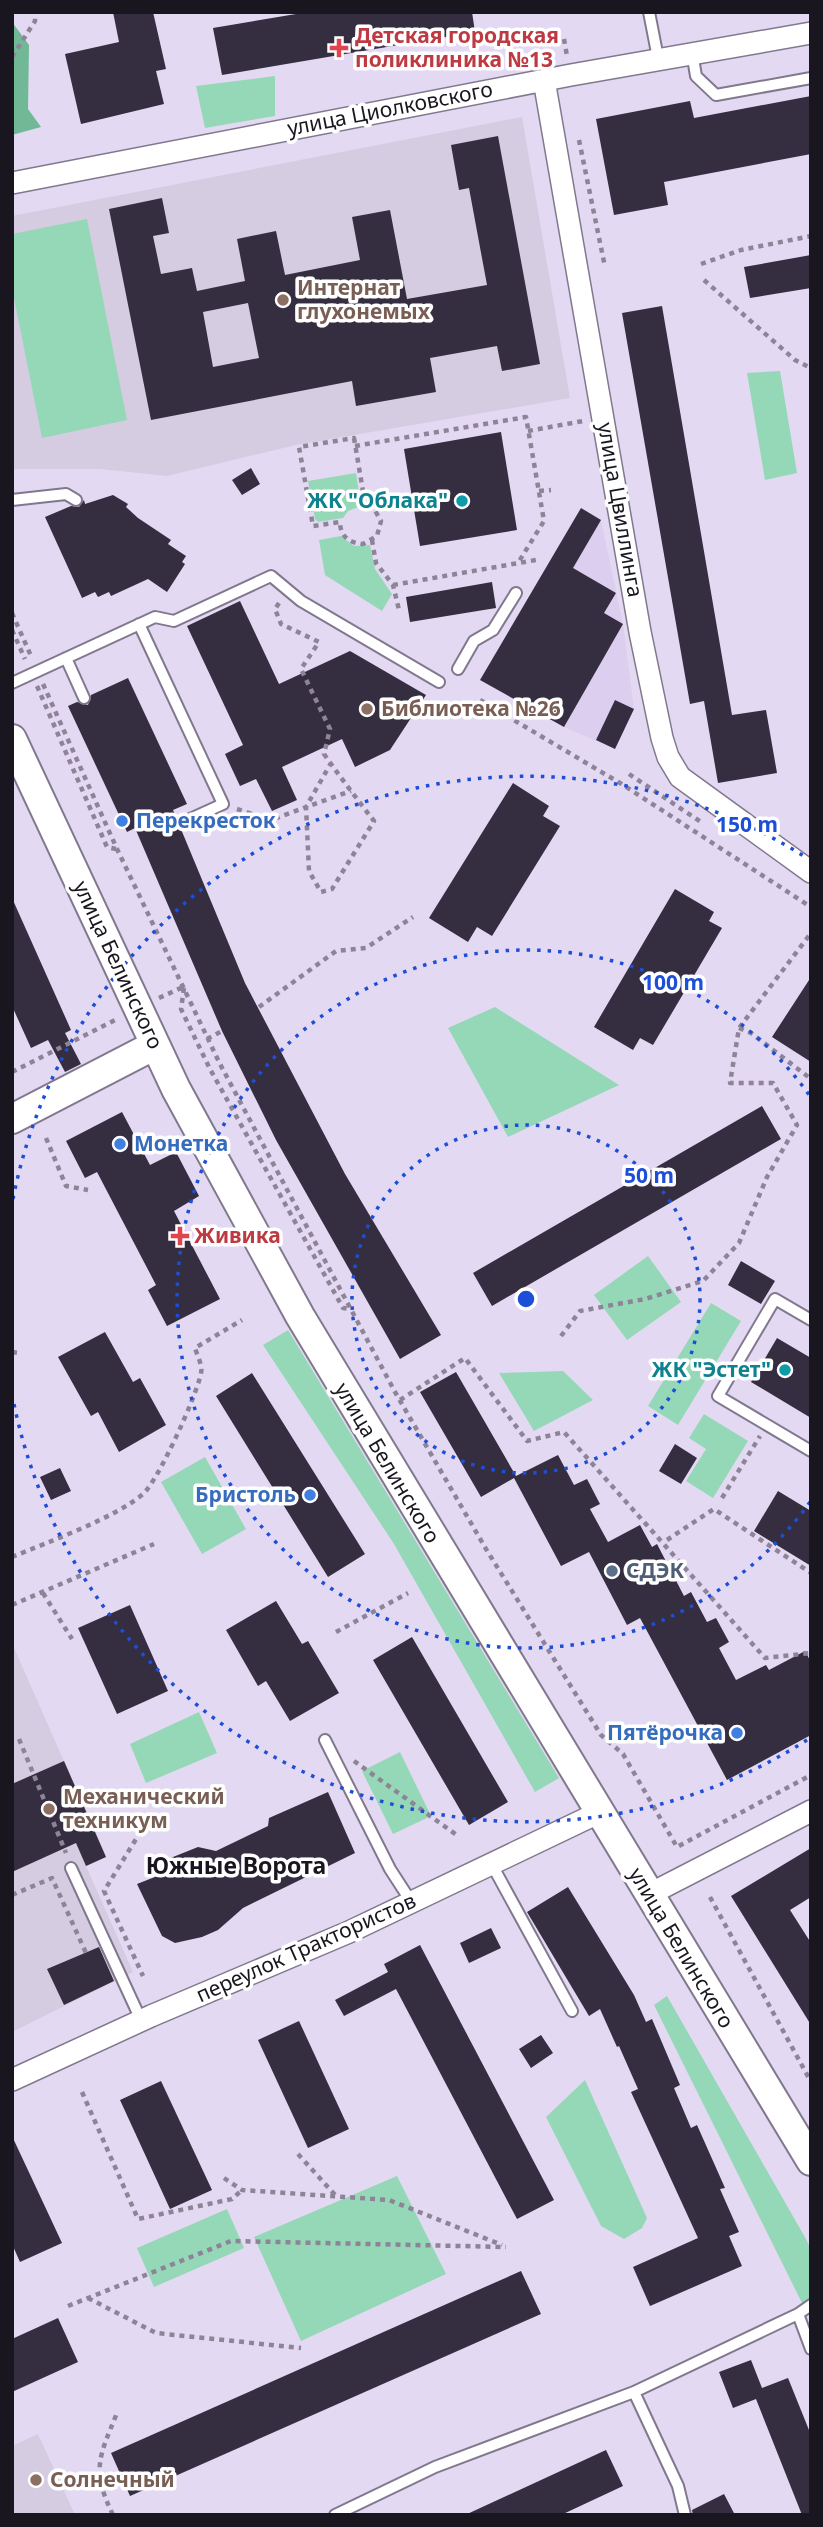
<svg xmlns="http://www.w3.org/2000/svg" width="823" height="2527" font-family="'Noto Sans',sans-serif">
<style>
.built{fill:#dcceee}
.education{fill:#d5cce1}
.green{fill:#95d8b7}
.forest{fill:#70b896}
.building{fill:#352d40;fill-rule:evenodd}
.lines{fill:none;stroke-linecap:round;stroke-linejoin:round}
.lane-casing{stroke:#82788e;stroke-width:14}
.street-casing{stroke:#82788e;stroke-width:24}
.secondary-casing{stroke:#82788e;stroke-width:32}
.path{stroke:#8d8597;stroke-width:4.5;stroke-dasharray:5 5;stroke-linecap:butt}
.lane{stroke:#fff;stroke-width:10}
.street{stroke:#fff;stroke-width:21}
.secondary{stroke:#fff;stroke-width:28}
.ring{fill:none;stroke:#1d4ed8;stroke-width:3.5;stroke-dasharray:3.5 7}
.health-dot{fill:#e0444e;stroke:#fff;stroke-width:2.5}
.education-dot{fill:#8d6e63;stroke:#fff;stroke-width:2.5}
.culture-dot{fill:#0f9aa8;stroke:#fff;stroke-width:2.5}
.shop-dot{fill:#3f7fe0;stroke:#fff;stroke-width:2.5}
.service-dot{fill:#5c6f8a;stroke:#fff;stroke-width:2.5}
.labels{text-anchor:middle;stroke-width:7;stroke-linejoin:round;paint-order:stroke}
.health-label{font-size:21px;font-weight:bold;fill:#be3a42;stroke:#fff;text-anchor:start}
.street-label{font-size:21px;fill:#1a161f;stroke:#fff}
.education-label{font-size:21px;font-weight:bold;fill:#785e54;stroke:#fff;text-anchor:start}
.culture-label{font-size:21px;font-weight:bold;fill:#0d838f;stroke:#fff;text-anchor:end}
.shop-label{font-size:21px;font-weight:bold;fill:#366cbe;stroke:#fff;text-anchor:start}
.service-label{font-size:21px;font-weight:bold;fill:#4e5e75;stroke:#fff;text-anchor:start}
.neighbourhood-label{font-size:23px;font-weight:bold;fill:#1a161f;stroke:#fff}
.centre{fill:#1d4ed8;stroke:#fff;stroke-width:3.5}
.ring-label{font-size:21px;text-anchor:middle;font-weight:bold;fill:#1d4ed8;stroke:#fff;stroke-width:7;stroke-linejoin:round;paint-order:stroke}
</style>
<rect width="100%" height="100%" fill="#e4d9f2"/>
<path class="built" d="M581,508L601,520L623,624L634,709L615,749L564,727L480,680Z"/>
<path class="education" d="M522,117L570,398L296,445L167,476L100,469H12V216Z
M12,1643L106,1857L86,1866L133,1972L12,2032Z
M38,2434L75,2515H12V2446Z"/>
<path class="green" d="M275,76V116L205,128L196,86Z
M87,219L127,420L42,438L12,288V234Z
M780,371L797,473L765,480L747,373Z
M356,473L361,506L348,511L343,518L318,522L315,519L308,481Z
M341,536L354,546L370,545L375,569L392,594L382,611L325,575L319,540Z
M495,1007L619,1085L508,1137L448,1028Z
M648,1256L681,1302L627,1340L594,1295Z
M711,1303L741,1321L678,1425L648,1406Z
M288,1330L559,1778L535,1792L394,1544L263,1345Z
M563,1371L593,1400L534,1431L499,1373Z
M704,1414L748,1441L713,1498L686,1481L706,1449L689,1438Z
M205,1457L246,1529L202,1554L161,1482Z
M199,1712L217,1753L146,1783L130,1744Z
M400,1752L431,1816L393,1834L362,1771Z
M667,1996L806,2239L811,2250V2301L804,2307L654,2005Z
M585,2080L647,2218L642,2228L624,2239L601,2226L546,2117Z
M397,2176L446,2274L301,2341L254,2237Z
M227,2209L244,2248L154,2287L137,2248Z"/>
<path class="forest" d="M12,22L29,45L28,109L41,127L12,135Z"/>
<path class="building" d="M113,12H153L166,69L156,71L164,104L81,124L65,54L119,42Z
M308,12H472L475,32L222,75L213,28Z
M811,96V154L664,182L668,205L614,215L596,119L690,101L694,118Z
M498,136L540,364L502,371L497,346L430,358L436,392L356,406L352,381L151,420L109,209L162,198L169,233L153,236L161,274L192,268L197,291L245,281L237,239L276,231L285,275L360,260L352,217L390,210L407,299L487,285L469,188L459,190L451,145ZM248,303L259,358L213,367L203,312Z
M811,255V288L750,298L744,267Z
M662,306L732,715L766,710L777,773L718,783L704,701L690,704L622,313Z
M501,432L517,530L420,546L404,449Z
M251,468L260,484L242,495L232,480Z
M113,495L128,504L126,507L138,518L171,540L168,544L186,556L182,562L185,564L167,592L148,579L111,596L109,592L98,597L95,592L82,598L45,517L71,506L79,507L84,500L85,504Z
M581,508L601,520L573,568L616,593L604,613L623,624L564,727L480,680Z
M492,582L496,608L410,622L406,597Z
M240,601L279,684L350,651L426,695L390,750L355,767L342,739L282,767L297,800L272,811L256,779L240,786L225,754L243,745L187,626Z
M128,678L187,804L173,810L245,983L345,1174L441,1335L400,1359L276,1140L222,1031L135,828L127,832L68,706L77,702L88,705L91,695Z
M615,700L634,709L615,749L596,740Z
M513,783L549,806L543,816L560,826L492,936L477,927L468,942L429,918Z
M675,889L714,912L709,921L722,928L653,1045L640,1038L633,1050L594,1027Z
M12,898L71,1030L65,1033L81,1064L65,1072L48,1040L31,1048L12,1006Z
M811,977V1062L772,1037Z
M762,1106L781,1139L492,1306L473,1273Z
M122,1112L150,1165L176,1152L199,1196L174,1211L220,1299L167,1326L148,1290L156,1285L97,1172L85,1178L66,1141Z
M741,1261L775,1281L761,1304L728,1285Z
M105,1332L133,1382L140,1378L166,1425L119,1452L98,1412L91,1416L58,1357Z
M777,1338L811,1358V1418L751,1382Z
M456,1372L516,1476L558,1455L574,1485L587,1479L600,1504L590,1509L608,1542L640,1525L652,1547L657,1544L684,1596L691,1592L707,1622L716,1618L729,1642L719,1648L736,1680L766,1665L769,1670L805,1651L811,1662V1735L727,1780L640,1618L627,1625L589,1552L561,1566L514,1478L481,1497L420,1392Z
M252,1373L365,1554L328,1577L216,1396Z
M675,1444L697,1458L681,1484L659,1471Z
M60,1468L71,1491L51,1500L40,1477Z
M778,1491L811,1511V1566L754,1531Z
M276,1601L302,1644L308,1641L339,1693L290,1721L266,1681L258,1686L226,1630Z
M130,1605L168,1691L117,1714L78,1628Z
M412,1637L508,1802L469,1825L373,1660Z
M64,1761L106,1857L86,1866L76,1843L12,1872V1784Z
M328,1792L355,1853L243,1908L218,1930L202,1937L175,1943L162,1936L137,1884L165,1873L163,1861L198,1847L216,1851L268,1826L269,1818Z
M811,1848V1897L790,1910L811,1943V2025L731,1896Z
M568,1887L634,1995L646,2022L652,2019L680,2085L674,2088L691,2128L697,2125L725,2188L720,2189L739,2232L729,2236L742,2266L650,2306L633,2267L698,2238L631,2092L638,2089L619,2046L617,2047L600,2009L589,2016L527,1912Z
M491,1928L501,1948L469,1963L460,1943Z
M420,1945L554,2200L517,2219L396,1989L344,2016L335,2000L388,1972L384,1964Z
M99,1947L114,1981L64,2005L47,1969Z
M299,2021L349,2129L308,2148L258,2040Z
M541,2035L553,2053L531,2068L519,2049Z
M161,2081L212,2190L170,2209L120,2100Z
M12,2136L62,2243L20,2262L12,2244Z
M521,2271L541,2314L130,2496L111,2453Z
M58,2318L78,2362L12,2392V2339Z
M751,2360L762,2388L788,2378L811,2435V2515H802L756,2399L733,2408L719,2372Z
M606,2450L623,2486L561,2515H465Z
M724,2494L735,2515H693L692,2510Z"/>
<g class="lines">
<g class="lane-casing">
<path id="lane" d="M649,12L658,58
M692,52L696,76L716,95L811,78
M12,500L66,494L76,500
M139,624L223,804L190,819
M66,658L84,698
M458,669L474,641L493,630L516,593
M12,683L155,617L174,621L271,576L301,601L439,682
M811,1320L775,1299L718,1396L811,1451
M325,1740L390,1869L412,1903
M491,1863L572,2011
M71,1868L141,2020
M798,2314L811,2349
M634,2392L678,2486L685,2515
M335,2515L435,2467L634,2392L798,2314L811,2305"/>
</g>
<g class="street-casing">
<path id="street" d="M544,80L640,632L662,738L668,757L680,777L811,872
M12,183L571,75L811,33
M648,1895L811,1811
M12,2080L151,2016L349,1932L598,1813"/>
</g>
<g class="secondary-casing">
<path id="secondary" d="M12,739L176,1089L300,1316L811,2161
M12,1119L155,1045"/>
</g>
<path class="path" d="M564,39L567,56
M12,57L35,21V12
M579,140L605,267
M701,264L741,250L811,236
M704,280L795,360L811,368
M528,431L583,421
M354,438L365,503L373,507L381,521L377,536L363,544C349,543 340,536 340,522L313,526L299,447Z
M355,446L526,417L544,521L518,563
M539,491L551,490
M372,540L376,563L393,585L399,610
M393,585L536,560
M279,603L275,609L281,624L319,642L301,669L330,729L324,754C340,777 357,799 374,821L332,889L321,892L309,871L306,807L351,791
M12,613L31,656
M12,630L25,659
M43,684L117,849L220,1064L395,1392L486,1549L601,1735L623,1754L677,1847L811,1775
M37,686L107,847L116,849
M480,700L620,783L811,907
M629,774L701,822
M237,809L271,820L306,807L331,763
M184,988L181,1009L210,1069L343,1308L350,1309
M159,998L183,987
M259,1007L336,951L366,948L413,917
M739,1028L751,1033L811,1079
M207,1039L222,1031
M12,1072L117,1019
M46,1138L66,1186L88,1190
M561,1336L580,1311L645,1299L703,1281L739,1243L767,1177L797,1125L773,1083H730L739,1028L811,933
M12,1352L19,1353
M400,1400L465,1358L527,1441L564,1432L765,1658L811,1653
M722,1498L760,1436
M667,1540L714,1509L811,1573
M12,1557C48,1542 115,1518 143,1494C158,1481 197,1395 201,1373C203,1366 197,1355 195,1348L242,1320
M43,1593L72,1639
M12,1605L154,1544
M336,1632L408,1593
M19,1739L66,1853
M354,1761L458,1836
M141,1831L104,1891L143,1976
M12,1895L52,1878L86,1953
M710,1897L811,2082
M82,2092L138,2219L232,2199L242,2190
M298,2154L336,2196
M224,2178L242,2190L389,2200L502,2245
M88,2298L156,2333L301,2348
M68,2306L231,2241L506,2247
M113,2515C91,2470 99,2457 117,2413"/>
<use href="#lane" class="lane"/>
<use href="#street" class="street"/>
<use href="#secondary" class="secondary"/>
</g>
<g class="ring">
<circle cx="526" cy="1299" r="174"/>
<path d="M810 1502A349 349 0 1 1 810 1096"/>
<path d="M807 1740A523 523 0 0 1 13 1399M13 1199A523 523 0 0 1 807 858"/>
</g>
<g class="health-dot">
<path d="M335.5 37.5h7v7h7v7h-7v7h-7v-7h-7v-7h7z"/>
<path d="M176.5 1225.5h7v7h7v7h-7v7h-7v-7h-7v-7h7z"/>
</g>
<g class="education-dot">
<circle cx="283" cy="300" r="7"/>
<circle cx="367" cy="709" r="7"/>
<circle cx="49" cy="1809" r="7"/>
<circle cx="36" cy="2480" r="7"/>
</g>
<g class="culture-dot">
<circle cx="462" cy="501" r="7"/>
<circle cx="785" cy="1370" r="7"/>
</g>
<g class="shop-dot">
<circle cx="122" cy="821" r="7"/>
<circle cx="120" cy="1144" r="7"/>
<circle cx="310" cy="1495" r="7"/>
<circle cx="737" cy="1733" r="7"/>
</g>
<circle class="service-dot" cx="612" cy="1571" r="7"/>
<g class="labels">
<g class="health-label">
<text x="355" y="43">Детская городская<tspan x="355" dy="24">поликлиника №13</tspan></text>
<text x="194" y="1243">Живика</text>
</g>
<g class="street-label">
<text transform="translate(390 109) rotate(-11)" y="7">улица Циолковского</text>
<text transform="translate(620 510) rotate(80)" y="7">улица Цвиллинга</text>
<text transform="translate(118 965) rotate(65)" y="7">улица Белинского</text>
<text transform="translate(387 1463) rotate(59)" y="7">улица Белинского</text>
<text transform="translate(306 1948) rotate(-24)" y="7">переулок Трактористов</text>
<text transform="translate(681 1948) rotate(59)" y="7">улица Белинского</text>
</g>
<g class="education-label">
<text x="297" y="295">Интернат<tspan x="297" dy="24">глухонемых</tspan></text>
<text x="381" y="716">Библиотека №26</text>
<text x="63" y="1804">Механический<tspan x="63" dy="24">техникум</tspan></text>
<text x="50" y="2487">Солнечный</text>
</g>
<g class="culture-label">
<text x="448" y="508">ЖК "Облака"</text>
<text x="771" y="1377">ЖК "Эстет"</text>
</g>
<g class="shop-label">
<text x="136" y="828">Перекресток</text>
<text x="134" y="1151">Монетка</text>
<text x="296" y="1502" text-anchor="end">Бристоль</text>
<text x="723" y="1740" text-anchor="end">Пятёрочка</text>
</g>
<g class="service-label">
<text x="626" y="1578">СДЭК</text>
</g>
<g class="neighbourhood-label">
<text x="236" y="1874">Южные Ворота</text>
</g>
</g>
<circle cx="526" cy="1299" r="10" class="centre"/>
<g class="ring-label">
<text x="747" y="832">150 m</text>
<text x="673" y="990">100 m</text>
<text x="649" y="1183">50 m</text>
</g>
<rect width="823" height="2527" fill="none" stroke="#1a161f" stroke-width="28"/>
</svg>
